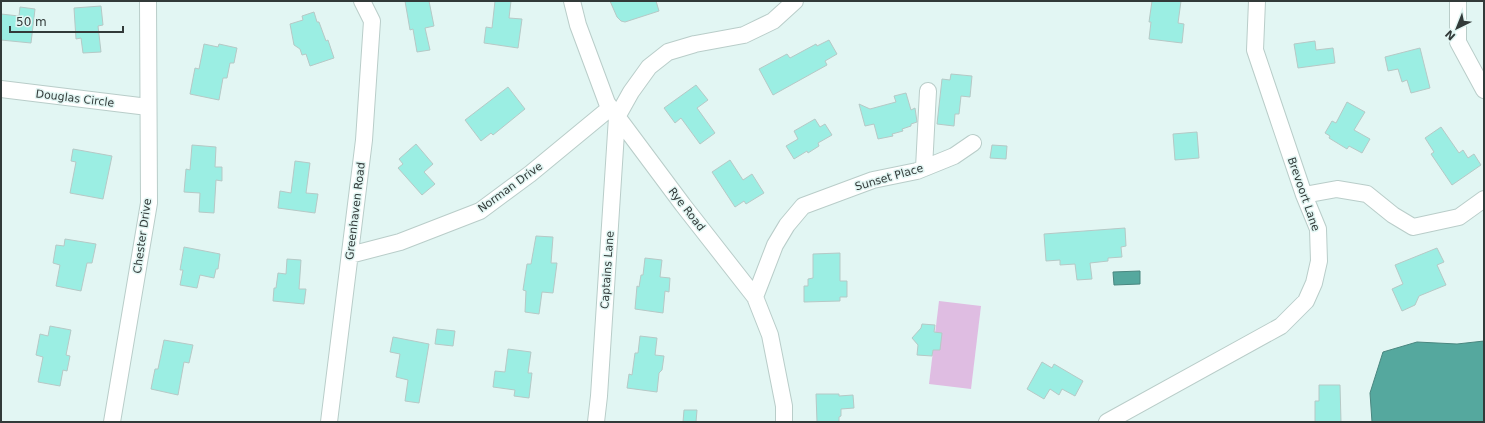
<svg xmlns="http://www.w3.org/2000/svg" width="1485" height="423" font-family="'DejaVu Sans',sans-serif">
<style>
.green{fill:#dfbde2}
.water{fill:#55a89e;stroke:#4a8780}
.building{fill:#9beee3;stroke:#b6c9c6}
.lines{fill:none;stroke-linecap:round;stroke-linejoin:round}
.minor-casing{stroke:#b9cdc9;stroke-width:18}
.minor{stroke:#fff;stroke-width:16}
.labels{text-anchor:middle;stroke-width:3;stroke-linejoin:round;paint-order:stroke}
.street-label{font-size:11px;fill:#323a39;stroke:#e2f6f3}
</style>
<rect width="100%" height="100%" fill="#e2f6f3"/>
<path class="green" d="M939,301L981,306L971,389L929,384Z"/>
<path class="water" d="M1140,271V284L1114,285L1113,272Z
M1484,341V422H1372L1370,393L1383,352L1417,342L1457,344Z"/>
<path class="building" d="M405,1H429L434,26L425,28L430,50L417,52L413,29L410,30Z
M495,1H511L509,18L522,19L518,48L484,43L486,27L492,28Z
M610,1H656L659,11L625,22L621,21L617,17Z
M1152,1H1181L1178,23L1184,24L1182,43L1149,39L1151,22H1149Z
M101,6L103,25L98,26L101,52L83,53L81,38L76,39L74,8Z
M20,7L35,9L31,43L1,40V14L19,16Z
M314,12L317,22H319L326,41L328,40L334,58L310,66L306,54L302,55L300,49L294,45L290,24L303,20L302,16Z
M829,40L837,54L825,61L827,65L773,95L759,69L787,54L790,58L816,44L817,46Z
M1315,41L1316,50L1333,48L1335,63L1298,68L1294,44Z
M204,44L218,47L219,44L237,48L234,63H230L227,78H223L219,100L190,94L195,68L199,69Z
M1420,48L1430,88L1411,93L1407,80L1402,82L1398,69L1388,71L1385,57Z
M951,74L972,76L970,97L961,96L959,114H955L954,126L937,124L942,79L950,80Z
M696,85L708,100L697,108L715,133L700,144L681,118L675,123L664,108Z
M508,87L525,109L493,135L491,133L481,141L465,120Z
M906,93L911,110L915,108L917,122L911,124V126L902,129L903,131L892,134L893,136L878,139L874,124L865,126L859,104L870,109L896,102L894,96Z
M1347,102L1365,112L1354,130L1370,139L1362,153L1349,146L1347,149L1329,138L1330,136L1325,133L1332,121L1336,123Z
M815,119L820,127L825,124L832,135L818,143L819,146L808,153L807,151L794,159L786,146L798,139L794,131Z
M1441,127L1459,153L1463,150L1468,158L1474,154L1481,165L1452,185L1431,154L1434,152L1425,138Z
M1197,132L1199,158L1175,160L1173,134Z
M416,144L433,164L424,172L435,184L422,195L398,168L403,164L399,159Z
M192,145L216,147L215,167H222V181L216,180L214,213L199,212L200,193L184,192L186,169L190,170Z
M992,145L1007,146L1006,159L990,158Z
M73,149L112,156L103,199L70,193L76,162L71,161Z
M730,160L743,180L752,174L764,193L746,204L744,201L735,207L712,172Z
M295,161L310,163L306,193L318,194L315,213L278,208L280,191L291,193Z
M1125,228L1126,246L1121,247L1122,257L1108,258V261L1090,263L1092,279L1077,280L1075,264L1060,265V260L1046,261L1044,234Z
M536,236L553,237L551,263H557L553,293L542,292L539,314L525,312L526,291L523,290L527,264H531Z
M65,239L96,244L92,263H87L81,291L56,286L60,265L53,263L56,245L64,246Z
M184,247L220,254L218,269H216L214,278L200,275L197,288L180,285L183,270H180Z
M1437,248L1444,262L1437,265L1446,285L1419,296L1415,305L1402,311L1392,289L1403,284L1395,265Z
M840,253V281H847V297H840V301L804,302V286H808V279L813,278V254Z
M645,258L662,260L660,277L670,278L669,292L665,291L663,313L635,309L637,286L639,287L641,275H643Z
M287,259L301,260L299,289H306L304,304L273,301L274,288H276L278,273L286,274Z
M922,324L935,325L934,332L942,333L940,350H933L932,356L917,355L918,345L912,338L921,328Z
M50,326L71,330L66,355L70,356L67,371L63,370L60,386L38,382L43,357L36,355L40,334L48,336Z
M437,329L455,331L453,346L435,344Z
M640,336L657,338L655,355L664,356L662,370L659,373L657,392L627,388L629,374L632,375L635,353H638Z
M393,337L429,344L419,403L405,401L408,380L396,377L400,354L390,352Z
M164,340L193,345L189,363L184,362L178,395L151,389L155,369H158Z
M508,349L531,352L528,373H532L529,398L514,396L515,390L493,387L495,371L505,372Z
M1042,362L1052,368L1054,364L1083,381L1075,396L1062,389L1059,395L1050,389L1044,399L1027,389Z
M1319,385H1340L1341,422H1315V401H1319Z
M816,394H839V396L853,395L854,408L841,409V416L839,417V422H817Z
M684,410H697L696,422H683Z"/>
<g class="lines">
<g class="minor-casing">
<path id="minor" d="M572,1L578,25L607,103L683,205L755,297L770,335L784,406V422
M1458,1V42L1484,90
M1,89L148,107
M924,168L928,91
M1304,195L1337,189L1367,194L1393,215L1413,227L1459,217L1484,199
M350,255L400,242L480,211L530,174L610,108
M755,297L775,245L787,225L803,206L873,180L917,171L954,156L973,143
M112,422L149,203L148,1
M329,422L364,140L372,21L362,1
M596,422L599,396L617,117L631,92L649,67L668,52L695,44L744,35L773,21L795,1
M1107,422L1281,326L1306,301L1314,283L1319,261L1318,229L1304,195L1255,50L1257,1"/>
</g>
<use href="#minor" class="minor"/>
</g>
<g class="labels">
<g class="street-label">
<text transform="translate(75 98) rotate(7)" y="4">Douglas Circle</text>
<text transform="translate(889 177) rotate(-16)" y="4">Sunset Place</text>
<text transform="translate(510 187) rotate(-36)" y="4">Norman Drive</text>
<text transform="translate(1304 194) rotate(71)" y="4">Brevoort Lane</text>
<text transform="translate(687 209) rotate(52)" y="4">Rye Road</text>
<text transform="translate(355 211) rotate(-83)" y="4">Greenhaven Road</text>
<text transform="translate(142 236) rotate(-82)" y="4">Chester Drive</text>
<text transform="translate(607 270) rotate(-86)" y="4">Captains Lane</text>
</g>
</g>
<rect width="1485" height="423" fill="none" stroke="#323a39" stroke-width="4"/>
<g transform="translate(1457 28) rotate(223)" stroke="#e2f6f3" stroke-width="3" paint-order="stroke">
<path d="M0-3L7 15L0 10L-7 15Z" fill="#323a39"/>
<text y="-6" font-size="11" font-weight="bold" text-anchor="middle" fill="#323a39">N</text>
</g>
<path d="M10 26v6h113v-6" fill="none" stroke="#323a39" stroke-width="2"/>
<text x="16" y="26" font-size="12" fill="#323a39" stroke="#e2f6f3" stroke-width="3" paint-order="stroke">50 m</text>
</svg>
